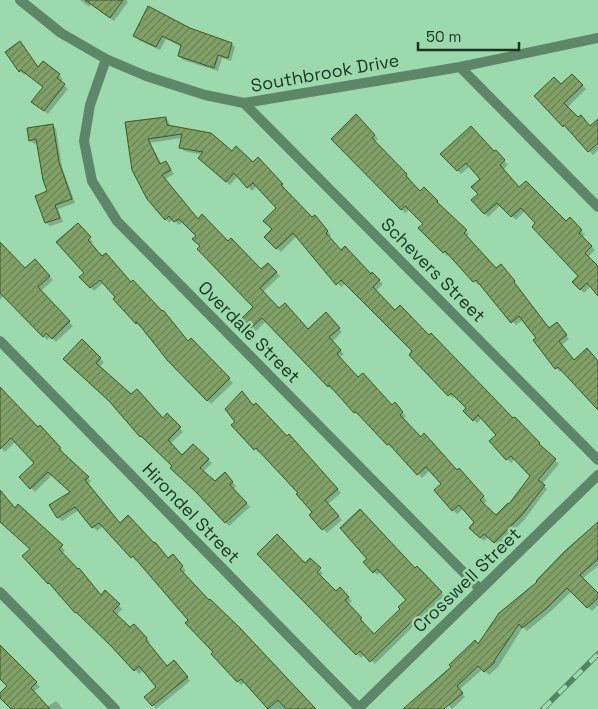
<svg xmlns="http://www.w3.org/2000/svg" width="598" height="709" font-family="'Space Grotesk',sans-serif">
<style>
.shadow{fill:#0003;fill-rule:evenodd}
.building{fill:url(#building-hatch);stroke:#3d5923;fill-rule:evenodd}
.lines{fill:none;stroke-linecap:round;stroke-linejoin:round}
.minor{stroke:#5e8668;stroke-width:10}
.rail-casing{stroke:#578163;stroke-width:5.5}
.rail{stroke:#9cd9ac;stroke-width:4;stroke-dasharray:11;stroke-linecap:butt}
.labels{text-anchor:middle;stroke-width:5;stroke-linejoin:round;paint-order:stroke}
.street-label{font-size:18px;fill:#1c3523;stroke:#9cd9ac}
</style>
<defs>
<pattern id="building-hatch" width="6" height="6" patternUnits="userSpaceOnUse" patternTransform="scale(1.25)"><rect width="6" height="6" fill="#81a168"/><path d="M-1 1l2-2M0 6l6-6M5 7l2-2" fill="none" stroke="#698455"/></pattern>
</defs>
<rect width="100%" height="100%" fill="#9cd9ac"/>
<path class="shadow" d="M80,0H126L128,2L114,21L91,4L89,7Z
M190,29L232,44L235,47L231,61L222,58L218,71L183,60L179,56L182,47L166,39L160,50L138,40L135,36Z
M20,43L39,68L43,62L63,79L61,82L68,89L48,114L36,105L44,87L26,73L24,75L20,71Z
M572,75L586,89L567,108L578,119L590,127L598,121V150L593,155L536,96L561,86Z
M356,116L378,139L375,142L410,179L409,180L420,192L424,188L441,206H440L469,234L466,237L496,270H505L550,329L560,327L569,339L562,345L575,361L598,362V408L563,370L560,372L556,368L535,340L538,338L523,320L516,325L480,283L478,285L449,254L447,256L420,228L424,224L410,209L405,213L333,139Z
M165,118L169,122L170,126L253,163L258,158L285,188L284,190L312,219L318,220L331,235L329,237L341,251L371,275L372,274L383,284L376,291L395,312L514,420L515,418L542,448L559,464L542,484L547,489L525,519L499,546L489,536L484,541L470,528L476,522L464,508L457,514L453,510L436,491L443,484L430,470L422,478L393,447L392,448L360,415L359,416L355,412L334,388L332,390L328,386L267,320L256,331L244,318L255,307L201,246L197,236L183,222L179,225L173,219L169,223L166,219L126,124ZM182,138L181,147L184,151L203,155V162L230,185L238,176L252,191L257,186L278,209L274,229L266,237L281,252L297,236L341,287L346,283L414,351L449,395L453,398L455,396L468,408L465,411L477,423L482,418L498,435L491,441L511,463L515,459L532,476L510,506L496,517L483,504L487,501L463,474L458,471L421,438L403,419L406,416L398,408L392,406L358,379L339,358L344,354L332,342L342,332L326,314L308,330L279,310L262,293L280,276L268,264L261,271L198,220L164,180L174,174L166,162L162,165L150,143Z
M52,125L56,129L62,167L75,203L58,209L63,222L50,226L46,223L49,192L38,143L34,144L30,140Z
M496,151L508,165L503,170L520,189L566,223L570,219L585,235L582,237L595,250L588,257L598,268V294L591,286L584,293L573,282L580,276L525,211L516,220L501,205L488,217L473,200L479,194L482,179L470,166L461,174L442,154L494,153Z
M77,224L93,242L91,244L103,258L132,283L189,342L191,340L233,383L211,404L169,360L141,326L140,327L114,299L117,297L104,282L94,291L81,277L85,273Z
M0,243L25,270L39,264L53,280L41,291L73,326L56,342L51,336L47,340L4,295L0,300Z
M82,341L104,362L99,368L131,396L163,419L167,415L183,432L170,444L182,457L193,445L212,463L203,472L215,483L225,474L236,486L233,489L250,507L229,526L111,402Z
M0,389L38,429L44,431L63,452L62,454L91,481L88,484L120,524L168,559H176L186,571L182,573L314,709H270L245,682L241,685L213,654L215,652L190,620L137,559L136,561L103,526L97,531L79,510L62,521L58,518L50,505L72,492L52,475L35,492L21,477L35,463L16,441L5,452L0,447Z
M254,406L287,438L293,439L341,493L328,504L342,520L327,533L311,515L314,513L299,493L260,451L259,453L233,425Z
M0,490L15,509L18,506L65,550L62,553L101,596L105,592L122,609L116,616L130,629H137L150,642L148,644L167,667L178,666L190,681L156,709L153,705L158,687L144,670L139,674L114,646L81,615L79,616L76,613L24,556L31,549L0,521Z
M598,524V566L582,579L598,595V605L592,611L572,591L550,612L527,631L523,627L498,667L489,675L483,669L459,690L465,697L452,709L448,705L444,709H406L478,645L539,582Z
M259,554L305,565L310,560L323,573L319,577L336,593L340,589L352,601L348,605L364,622L363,624L374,636L402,609L408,600L381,572L377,575L365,562L415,570L417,567L444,596L375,664L365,654L361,658Z
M0,647L40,687L33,692L47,707L56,701L63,709H12L0,696L9,686L0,677Z"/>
<path class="building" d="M85,0H123L110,18Z
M148,6L190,28L232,43L228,58L218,55L214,68L178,56L181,45L162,36L156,47L133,36Z
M20,41L38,67L43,61L60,74L57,78L65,84L44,111L31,102L43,87L21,70L19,72L5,52Z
M572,74L583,85L564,103L578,117L581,115L590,126L598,119V143L588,152L564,125L563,127L534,96L554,77L561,84Z
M356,114L375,135L372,138L407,174L406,176L420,191L424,187L438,201L437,202L467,230L464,233L496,268L501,264L515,281L514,282L549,328L557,322L567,335L559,341L574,360L587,348L598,361V410L558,367L555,369L533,340L536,338L519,316L511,323L476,280L473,282L445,251L443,253L418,228L423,224L405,206L401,210L331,139Z
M166,117L167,125L211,133L232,151L236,146L253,162L258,157L283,184L281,185L312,217L315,215L328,231L326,233L341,250L345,246L371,274L372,272L380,280L373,287L395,310L400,305L429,335L431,333L513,418L515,417L540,443L539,444L556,459L538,480L545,485L522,515L494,543L484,534L480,538L469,528L474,522L459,505L452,511L434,490L441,484L426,467L417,475L389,444L387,445L356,412L354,413L329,385L328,387L262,318L251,328L242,318L253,307L197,249L200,246L192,239L196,236L179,219L174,222L169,216L165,220L147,199L132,170L125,122ZM182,134L179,148L203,152L198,158L226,182L234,173L247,188L253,183L276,208L263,221L272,229L264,237L276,249L293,233L336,285L341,280L412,351L409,355L448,396L451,393L466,408L463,411L473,421L478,415L496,435L489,441L506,460L511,456L530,476L509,504L508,503L496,515L480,500L484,496L459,468L457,470L424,433L421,437L400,415L403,412L395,402L392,405L363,373L358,377L337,354L341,350L329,337L340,328L326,312L308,329L285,303L279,308L260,288L277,272L268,263L261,269L231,238L228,241L202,214L198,219L162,175L171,170L166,161L160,164L148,139Z
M53,124L59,162L72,199L55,205L60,218L45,223L35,196L47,191L43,180L36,139L29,141L27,128Z
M471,126L494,151L496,150L505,160L500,165L519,187L526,181L566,221L570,217L582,230L579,233L592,246L585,253L598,266V296L587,283L580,290L572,282L578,276L532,227L535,223L521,208L511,217L497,203L484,214L471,200L478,194L471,187L480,179L466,163L457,171L440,154Z
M78,223L91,237L88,240L102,256L106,253L131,282L133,280L162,311L163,310L188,341L191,338L230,378L207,401L168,361L137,322L136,324L113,299L115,297L100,280L90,288L79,277L84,273L56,242Z
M0,242L25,268L35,259L50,276L38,287L70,321L52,339L46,333L43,337L0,293Z
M82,339L101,358L96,363L131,394L137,389L163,418L167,413L181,427L168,440L182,455L193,444L209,459L200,468L215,481L225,472L233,482L230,485L247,503L225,523L196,492L170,468L172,466L141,436L140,437L109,401L63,359Z
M0,387L38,427L40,425L61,448L59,449L89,477L85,480L120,523L128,515L154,543L155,542L168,558L173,554L183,566L180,569L209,600L210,599L240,628L316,709H286L278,700L268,709L241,679L237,682L211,654L213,652L185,623L188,620L133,556L131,558L99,523L92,528L75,507L57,518L49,505L70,492L48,472L30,489L19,477L34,463L11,438L0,449Z
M242,391L253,405L256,403L287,436L289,434L338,489L325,500L339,516L322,530L309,515L312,512L296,494L298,493L256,448L254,450L231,425L235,422L225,409Z
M0,490L15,508L18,504L63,545L59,549L78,569L79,568L101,595L105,590L120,604L113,611L130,627L134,624L147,638L146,640L167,666L174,660L188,677L152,706L144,697L156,687L139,666L134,671L111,646L76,612L75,613L49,583L48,584L22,556L30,549L0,522Z
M360,509L415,568L417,566L442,592L370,662L360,651L356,655L257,554L277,534L305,563L310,558L321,568L317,572L336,591L340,587L349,597L345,600L362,618L360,619L374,634L400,609L398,607L406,600L377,569L373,573L363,562L367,559L340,528Z
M598,522V559L580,575L598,593V598L587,608L567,588L547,608L522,628L519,624L494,661L495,662L484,672L478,666L457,686L463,693L444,709H403L451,667L449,665L475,640L478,644L499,613L537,582L536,581L565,551Z
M0,645L37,682L31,688L50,709H11L0,698V693L7,686L0,679Z"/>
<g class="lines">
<path class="minor" d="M20,0L61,33L106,59L146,76L205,95L244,103L460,67L598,38
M106,59L90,105L84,141L92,181L117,221L480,589
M460,67L598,207
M244,103L598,460
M0,341L359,708
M0,592L115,709
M358,709L598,475"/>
<g class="rail-casing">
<path id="rail" d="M543,709L598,654"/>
</g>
<use href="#rail" class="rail"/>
</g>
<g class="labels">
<g class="street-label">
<text transform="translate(325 73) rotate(-10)" y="6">Southbrook Drive</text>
<text transform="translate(433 270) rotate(45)" y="6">Schevers Street</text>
<text transform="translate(249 332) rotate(45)" y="6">Overdale Street</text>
<text transform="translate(191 513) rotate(46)" y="6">Hirondel Street</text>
<text transform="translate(467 580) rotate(-44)" y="6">Crosswell Street</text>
</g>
</g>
<path d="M418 42v8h101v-8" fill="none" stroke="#1c3523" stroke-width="2.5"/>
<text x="426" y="42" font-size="15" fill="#1c3523" stroke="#9cd9ac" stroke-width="4" paint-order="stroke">50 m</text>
</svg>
